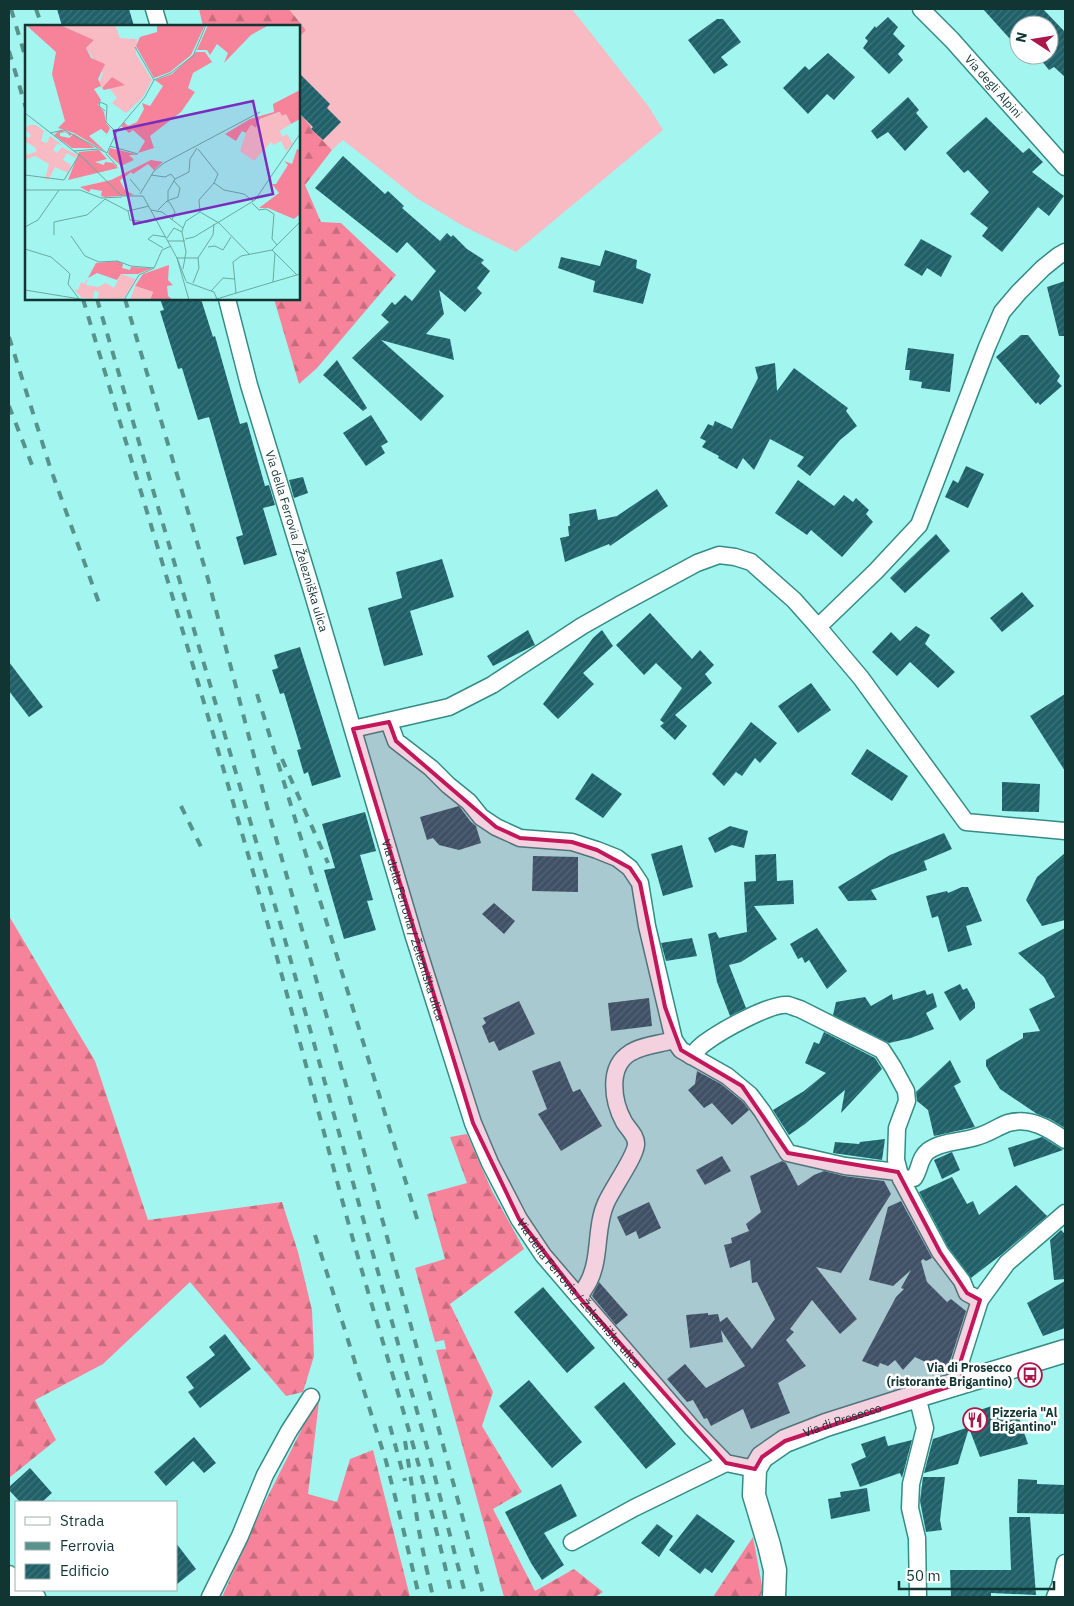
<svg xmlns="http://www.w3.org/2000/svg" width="1074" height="1606" font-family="'IBM Plex Sans',sans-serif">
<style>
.forest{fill:url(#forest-firs)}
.pitch{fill:#f8bbc4}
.building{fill:url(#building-hatch)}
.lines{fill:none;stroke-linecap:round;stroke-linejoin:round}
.minor-casing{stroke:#358b85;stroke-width:19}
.secondary-casing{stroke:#358b85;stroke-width:25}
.minor{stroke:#fff;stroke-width:16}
.secondary{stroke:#fff;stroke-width:22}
.rail{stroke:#57928d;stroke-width:4;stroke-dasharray:9 9;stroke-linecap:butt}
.marked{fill:#c2185b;fill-opacity:0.2;stroke:#c2185b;stroke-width:4;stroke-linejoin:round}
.labels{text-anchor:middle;stroke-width:5;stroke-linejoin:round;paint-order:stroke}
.street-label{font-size:12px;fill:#113532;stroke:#fff}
.poi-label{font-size:12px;font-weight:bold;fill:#113532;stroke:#fff;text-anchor:end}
.inset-road{fill:none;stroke:#69a9a3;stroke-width:1}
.view{fill:#7b2cbf;fill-opacity:0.15;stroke:#7b2cbf;stroke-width:2.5}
.inset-edge{fill:none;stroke:#113532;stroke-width:2.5}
</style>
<defs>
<pattern id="forest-firs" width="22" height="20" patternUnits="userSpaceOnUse" patternTransform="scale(1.25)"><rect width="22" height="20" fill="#f68399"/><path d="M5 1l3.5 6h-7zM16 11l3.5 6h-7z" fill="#c66c7d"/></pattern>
<pattern id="building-hatch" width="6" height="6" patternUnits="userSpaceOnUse" patternTransform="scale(1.25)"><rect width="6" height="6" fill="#1f6069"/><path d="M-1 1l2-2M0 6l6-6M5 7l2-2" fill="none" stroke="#3e747b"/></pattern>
</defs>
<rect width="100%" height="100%" fill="#a3f6ef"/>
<path class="forest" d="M199,9H289L306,30L299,38V26H203Z
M299,113L332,150L305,185L321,222L341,223L396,275L317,368L299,384L274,299H299Z
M9,916L95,1061L148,1220L282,1202L298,1252L312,1310L314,1356L303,1392L286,1396L190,1282L103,1364L35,1400L56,1440L9,1478Z
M467,1134L492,1191L524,1249L450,1304L493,1392L482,1426L522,1492L493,1509L535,1591L574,1569L603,1592L595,1597H504L436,1350L446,1349L444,1340L435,1342L415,1268L445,1259L427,1194L467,1183L450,1137Z
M320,1393L308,1494L337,1502L350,1459L373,1450L410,1597H222L262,1508Z
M753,1537L763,1591L760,1597H713Z"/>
<path class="pitch" d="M289,9H572L649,107L663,130L516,252L465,227L418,199L343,140L332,150L311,129L310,124L299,113V38L306,30Z"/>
<path class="building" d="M57,9H129L134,26H62Z
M983,9H1043L1065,32V77L1054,67L1049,70L1037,55H1049V25H1019V31L1010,39Z
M888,17L898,27L893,34L905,46L898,54L903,60L889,74L863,48L868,41L865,38L875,26L876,28Z
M717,19H723L741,42L721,57L728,65L714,74L688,40Z
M828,53L855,77L834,100L827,94L808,114L783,88L805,66L809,70Z
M299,73L330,104L327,108L341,122L323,140L311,129L313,127L299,113Z
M908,97L919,110L916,113L928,127L905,151L888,132L877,139L871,131Z
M986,117L1023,153L1029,148L1043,162L1032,172L1064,196L1049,216L1038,207L1002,252L982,236L988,228L970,214L989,192L968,170L964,173L946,153Z
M343,156L385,194L388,191L404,206L402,208L440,241L447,233L451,237L453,235L467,249L484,260L481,263L490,271L477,288L482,293L465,312L439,290L444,314L426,334L450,339L454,360L381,340L444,396L421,421L352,358L389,322L381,315L392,302L395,305L405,295L412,301L436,271L407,242L397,253L315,188Z
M921,239L952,256L941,277L927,268L922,276L904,265Z
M605,250L637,260L636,268L651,274L643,304L593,292L595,281L558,268L561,257L600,266Z
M1065,281V336H1059L1047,287Z
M160,299H201L213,337L215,336L240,424L247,422L265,486L269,485L275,505L263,508L277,555L244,565L236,537L243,535L209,417L198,420L182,368L178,369L160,311L164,310Z
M1021,335H1028L1060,376L1057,381L1062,386L1040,405L1038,402L1036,404L996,357Z
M908,348L954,354L950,392L921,388L922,382L909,380L910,370H905Z
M337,360L367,408L363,411L323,375Z
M775,363L777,391L794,368L848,408L846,411L857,426L840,440L810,476L797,466L804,457L770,439L754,470L743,458L737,469L718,458L719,456L702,447L706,441L700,438L708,424L713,426L715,421L732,429L758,378L755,367Z
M371,415L388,442L381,446L385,453L366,466L343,433Z
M966,466L984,474L968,508L945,497L953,480L958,483Z
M303,477L308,493L294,498L289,480Z
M798,480L834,506L844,495L853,502L856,498L869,510L866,514L873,522L842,557L811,530L807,535L775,513Z
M657,489L668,506L610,546L609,544L565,562L560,538L569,536L568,526H570L569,514L596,509L598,520L617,516Z
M936,534L950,551L905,593L890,578Z
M442,559L454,597L410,611L423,655L384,666L368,608L402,598L396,572Z
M1022,592L1034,606L1002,632L990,618Z
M650,613L692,659L700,650L714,665L705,674L712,683L675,715L687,726L675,740L660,726L664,723L660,720L682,688L656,663L644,675L616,645Z
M916,626L930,635L925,644L955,672L938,688L910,662L897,676L872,652L891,632L900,641Z
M528,630L535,645L493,666L487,656Z
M602,630L613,646L583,673L594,684L558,719L543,704L593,638Z
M300,647L341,777L312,786L308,772L304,774L297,750L301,749L284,693L280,694L272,670L278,668L274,655Z
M9,662L43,707L29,717L9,691Z
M811,683L831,710L798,733L778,706Z
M1065,694V771L1030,716Z
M751,722L777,743L760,763L755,758L742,776L736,772L724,786L712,774Z
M867,749L908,776L892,801L851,774Z
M592,773L622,794L603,818L575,799Z
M1002,782L1040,784L1039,812L1002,811Z
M459,806L471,822L476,826L481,843L459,850L439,845L433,838L427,840L420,817Z
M365,812L376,851L360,855L373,900L367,901L376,930L344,939L324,870L335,868L322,824Z
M730,826L748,831L744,848L732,845L715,853L708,838Z
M944,833L952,849L924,861L927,870L871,890L877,900L848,901L838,887L890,855Z
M682,845L693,887L663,896L651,854Z
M1065,853V920L1042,926L1026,900L1037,877Z
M776,854L777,881L793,880L794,904L754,906L777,939L741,962L729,965L746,1008L730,1016L717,982L708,934L716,932L719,938L747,932L744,882L756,881L755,855Z
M533,856L578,857V892L532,891Z
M962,887H968L982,921L966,926L972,945L948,952L938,916L932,918L926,896L947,891L948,893Z
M494,903L515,921L504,934L482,914Z
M817,928L847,971L827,989L809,960L805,963L802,957L798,959L790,944Z
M1065,928V1128L1050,1119L1037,1114L1000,1089L986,1066V1060L1023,1038V1033L1040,1031L1029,1009L1055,997L1044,977L1018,953Z
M692,938L697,956L666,961L661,943Z
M960,984L963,990L967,988L975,1003V1008L960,1021L944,992Z
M925,990L927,995L933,993L937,1007L926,1013L934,1029L911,1038L889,1043L833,1015L836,1002L865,997L871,1006L892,994L893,1000Z
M649,998L652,1026L611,1031L608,1003Z
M519,1001L535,1034L499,1051L494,1041L489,1043L482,1026L486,1023L483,1018Z
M824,1032L875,1058L882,1069L841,1113L845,1090L805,1124L789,1135L773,1110L804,1091L826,1073L805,1063L814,1042L819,1044Z
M950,1060L961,1082L954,1086L975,1127L934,1136L928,1110L917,1101L916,1092Z
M560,1061L573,1092L580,1089L602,1126L561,1151L538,1114L547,1109L532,1071Z
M697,1071L721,1084L743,1102L749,1110L732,1125L712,1103L704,1108L688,1090L695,1084Z
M1042,1137L1063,1150L1014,1167L1008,1148Z
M885,1139L882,1160L833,1153L835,1142L859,1144L860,1142Z
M952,1152L960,1170L942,1179L934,1160Z
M722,1156L731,1171L705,1185L696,1170Z
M782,1161L786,1163L798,1186L814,1175L824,1171L844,1176L884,1181L891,1194L841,1273L816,1267L857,1319L840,1334L812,1300L790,1329L794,1332L786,1340L806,1366L778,1383L790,1413L751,1429L743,1409L711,1426L707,1418L704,1419L693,1400L687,1402L667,1379L685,1364L706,1388L745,1366L721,1330L723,1342L690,1348L686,1315L708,1313V1315L718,1314L720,1322L727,1317L752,1349L775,1319L757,1282L752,1283L750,1260L730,1268L724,1245L732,1243L731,1238L749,1231L746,1224L761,1212L750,1176Z
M952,1177L967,1204L973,1201L979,1215L1016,1185L1047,1216L1001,1255L971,1278L948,1247L919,1192Z
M901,1201L932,1258L926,1261L923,1259L921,1261L927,1282L947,1302L951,1299L966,1311L951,1358L944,1374L940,1361L938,1368L915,1357L903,1370L895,1360L888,1366L880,1363L878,1367L862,1361L896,1297L904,1289L901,1288L911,1270L893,1286L869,1280L888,1207Z
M649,1202L661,1228L639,1239L636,1231L626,1236L617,1217Z
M1061,1230L1065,1234V1279L1054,1280L1050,1240Z
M1065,1281V1328L1043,1336L1027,1303Z
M599,1282L628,1315L616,1325L592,1296Z
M543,1287L595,1348L567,1373L514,1312Z
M225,1334L251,1369L200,1408L188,1392L194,1388L186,1377L215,1355L209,1347Z
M529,1380L582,1442L552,1468L499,1406Z
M624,1382L676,1444L646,1469L594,1407Z
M992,1406L995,1418L1017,1412L1028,1444L980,1457L969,1428L958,1464L924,1473L933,1439L969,1427L964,1415Z
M885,1436L888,1446L912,1440L902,1478L900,1473L860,1487L851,1464L866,1457L861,1444Z
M194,1437L216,1463L204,1473L193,1461L166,1486L154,1472Z
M30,1468L52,1493L42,1502H20L9,1490V1487Z
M923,1477H945L940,1520L942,1530L926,1532L920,1501Z
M1018,1479L1037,1480V1484L1065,1485V1514L1017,1513Z
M561,1484L577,1516L544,1533L564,1565L542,1580L531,1563L505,1512Z
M867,1488L870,1511L831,1519L828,1499L841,1497L840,1492Z
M697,1514L735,1541L712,1573L705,1568L700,1574L669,1550Z
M1009,1517H1030L1036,1595L991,1593V1597H951L950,1570H1011Z
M657,1524L673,1536L659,1557L641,1543Z
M176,1543L196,1569L176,1585Z"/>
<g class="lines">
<g class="minor-casing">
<g id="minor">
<path d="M154,9L159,26"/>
<path id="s1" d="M921,9L952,40L1065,167"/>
<path d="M1065,252L1058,256L1043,268L1019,292L1002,312L987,347L919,525L876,571L818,627L861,678L966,822L1065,831"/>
<path id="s2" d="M227,299L249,385L312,591L414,937L473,1123L490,1163L519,1219L543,1255L579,1297L692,1428L726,1463L755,1469"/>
<path d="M389,722L396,741L431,768L448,785L469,802L481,817L496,827L520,838L572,842L597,850L617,858L630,868L640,883L647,926L674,1040L681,1050L727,1076L750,1095L762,1111L788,1153L845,1166L898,1172"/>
<path d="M353,729L449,707L492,685L582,626L621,604L697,563L719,555L735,557L751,562L794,600L818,627"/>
<path d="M691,1056C696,1051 700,1046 706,1042C721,1031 770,1003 788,1005C792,1006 796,1008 800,1009L882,1050L893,1067L906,1091L907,1101L897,1128L896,1160L901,1179"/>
<path d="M579,1297C582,1292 586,1287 589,1281C601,1257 595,1227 606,1203C612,1189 635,1157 636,1145C637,1136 628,1129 624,1122C613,1102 607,1067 630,1053C642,1045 661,1044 674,1040"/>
<path d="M980,1300L967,1293L962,1281L940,1252L901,1179L914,1178C920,1170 919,1158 928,1151C942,1141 961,1142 976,1137C988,1134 997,1127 1008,1123C1030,1117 1048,1128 1065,1140"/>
<path d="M963,1382L961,1360L980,1300L1007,1263L1065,1213"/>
<path d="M917,1396L925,1428L911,1484L910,1508L917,1538L918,1597"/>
<path d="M572,1542L634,1508L726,1463"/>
<path d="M9,1574L16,1581"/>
<path d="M27,1590L37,1597"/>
<path d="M9,1597L18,1590"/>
<path d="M210,1597L240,1536L265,1475L289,1431L311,1397"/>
<path d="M1055,1597L1060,1586L1065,1563"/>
</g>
</g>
<g class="secondary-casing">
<g id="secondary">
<path id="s3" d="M774,1597L775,1570L769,1545L754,1495L755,1469L762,1457L785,1441L826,1425L917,1396L1065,1351"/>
</g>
</g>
<use href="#minor" class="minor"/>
<use href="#secondary" class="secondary"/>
<path class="rail" d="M11,9L26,59
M36,9L42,26
M9,51L26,108
M83,299C147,513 213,727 273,943C298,1034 322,1126 347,1218C382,1345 424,1469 452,1597
M97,299L285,940L429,1454L466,1597
M125,299L208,579L268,810L342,1070L484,1597
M9,337L50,467L99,603
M9,406L34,470
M257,694L418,1222
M282,759L328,863
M181,806L204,853
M315,1235L386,1461L402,1524L419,1596
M390,1426L405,1481
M405,1441L419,1531L427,1571
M426,1566L433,1597"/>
</g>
<path class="marked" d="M389,722L396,741L496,827L520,838L572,842L597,850L630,868L640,883L665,1007L681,1050L742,1086L788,1153L898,1172L940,1252L967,1293L980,1300L961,1360L963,1382L785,1441L762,1457L755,1469L726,1463L579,1297L519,1219L473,1123L353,729Z"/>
<defs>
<g id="bus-ring" transform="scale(1.25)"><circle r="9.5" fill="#fff" stroke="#ab1749" stroke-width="1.5"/><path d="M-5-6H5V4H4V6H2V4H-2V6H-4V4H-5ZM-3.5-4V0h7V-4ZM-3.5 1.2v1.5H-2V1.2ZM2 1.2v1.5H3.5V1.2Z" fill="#ab1749"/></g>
<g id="restaurant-ring" transform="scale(1.25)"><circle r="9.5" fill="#fff" stroke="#ab1749" stroke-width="1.5"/><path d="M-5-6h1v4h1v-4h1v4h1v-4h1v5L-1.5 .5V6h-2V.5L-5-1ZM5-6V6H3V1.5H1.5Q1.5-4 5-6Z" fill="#ab1749"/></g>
</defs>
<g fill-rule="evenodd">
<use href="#bus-ring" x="1030" y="1375"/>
<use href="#restaurant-ring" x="975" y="1420"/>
</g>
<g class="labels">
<g class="street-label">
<text dy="4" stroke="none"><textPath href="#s1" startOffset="106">Via degli Alpini</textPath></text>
<text dy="4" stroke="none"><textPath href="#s2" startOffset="252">Via della Ferrovia / Železniška ulica</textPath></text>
<text dy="4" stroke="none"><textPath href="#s2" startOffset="658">Via della Ferrovia / Železniška ulica</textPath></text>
<text dy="4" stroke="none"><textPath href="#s2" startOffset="1062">Via della Ferrovia / Železniška ulica</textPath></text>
<text dy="4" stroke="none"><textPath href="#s3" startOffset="234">Via di Prosecco</textPath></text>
</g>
<g class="poi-label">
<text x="1012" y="1372">Via di Prosecco<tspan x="1012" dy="14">(ristorante Brigantino)</tspan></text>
<text x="992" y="1417" text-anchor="start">Pizzeria "Al<tspan x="992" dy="14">Brigantino"</tspan></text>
</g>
</g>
<g transform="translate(25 25)">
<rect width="275" height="275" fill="#a3f6ef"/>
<path d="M35,0H90L95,13L112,14L111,29L127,55L118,72L101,88L87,78L92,73L84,63L99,60L87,52L77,63L74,58L78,48L61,23L69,15ZM4,100H11L19,106L16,116L22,118L25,111L37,120L32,119L28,125L32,128L37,122L52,130L50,133L42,128L38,135L46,140L43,148L30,142L24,154H20L24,139L10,131L0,135V130L11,127V123L0,116V111L4,113L6,110L0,104Z" fill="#f8bbc4"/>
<path d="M1,0H35L69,15L61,23L66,33L80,39L73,54L76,61L69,64L76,75L73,80L79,87L81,98L85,103L82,109L76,104L64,111L81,127L49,108L33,103L40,96L27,49L31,27ZM132,0H180L166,30L145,47L129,53L111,21L115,12L132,7ZM183,0H244L226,10L199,38L203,28L192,19L185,30L182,25H172ZM171,27H180L187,37L168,48L163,63L170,67L156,87L125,111L129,123L113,128L120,116L108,105L104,108L96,101L99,97L103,101L112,97L119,84L117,78L125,81L138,61L130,55L147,49ZM87,52L100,60L79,65L77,63ZM275,65V94L266,99L261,90L257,91L254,87L235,94L231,103L226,100L221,108L217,106L211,116L200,109L225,94L249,87L248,79ZM35,105L47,109L45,111L41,107L35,108V111L44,113L49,109L70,123H47L29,110ZM85,123L102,127L113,130H104L109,135L96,141L83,129ZM272,124L275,125V189L269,194L243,183H234L254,168L247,159H251L263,140L259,136L267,139ZM74,125L82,134L70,137L79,140L80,137L88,138L93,143L43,155L54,127ZM126,135L138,137L129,145L123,139L108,149L106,147L100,152L101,158L97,153L95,156L100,165L109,170L80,172L76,171L77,166L66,164L64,167L55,162L86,155ZM93,236L98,239L97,243L105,245L106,242L127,243L113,249H96L92,255L72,248L63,253L71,238ZM144,240L143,255L148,260L142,261L143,271L148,275H125L128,267L110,261L118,249Z" fill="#f68399"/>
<path d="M110,261L128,267L125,275H105Z" fill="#f8bbc4"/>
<path d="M96,249L111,254L98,275H72L74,267L69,266L68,274L57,273L49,264L53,265L56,257L59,259L63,253L61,260L73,262L81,258L89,263Z" fill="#f8bbc4"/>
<path d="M255,87L257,91L261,89L266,99L255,106L257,112L262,109L268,119L261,126L256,116L249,120L246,117L229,136L215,126L221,108L226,100L231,103L235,94Z" fill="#f8bbc4"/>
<path class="inset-road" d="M110,22L129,55M80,86L74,81L75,77L82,80L81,97L91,107M0,88L58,133L97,171H118L152,233L164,275M25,108L39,105L73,123M85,121L113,129M173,124L193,149L189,158M49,126L74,124L82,128L93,104L120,72L129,55L146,48L168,31L181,0M81,129L92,141M0,150L39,155L54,130M126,150L140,152L146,149L150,154M105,154L115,166M0,165H55L76,173L97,172M115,169L129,146L139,138L235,87M143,175V166L150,154L164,147L165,134L172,123M142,176L153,172L155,163L149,156M227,178L234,185L241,184L249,189L247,214L252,220L275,197M124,181L103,186L105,195L123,197L131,194M126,185L137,187L158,203L157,207M133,185L142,176L145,178L150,187L147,195M175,187L194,198L224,229M0,202L13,195L34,165M158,203L161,196L175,187L174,175L189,158L199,165L219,169L228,176M29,210V197L62,190L80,174L103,186M46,211L60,231L74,237L92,236L106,241L129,243M142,213L149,203L157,207L161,227L158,244M160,214L169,212L230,175L275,109M143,216H160M183,222L190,221L198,225L206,212M138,223L123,214L128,210L141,212M0,224L26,232L41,245L45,249L43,259L54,274M247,225L272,250M161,256L152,233H173M161,257L189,267L192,274M248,257L250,228M168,258L174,243L173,233L188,210L189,199M0,265L61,275M186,266L198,253L210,254M211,268L208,237L216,231L247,225L252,220M99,275L114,250L129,243L137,225L146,221M188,275L275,249"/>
<path class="view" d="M228,76L248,169L109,199L89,106Z"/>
<rect width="275" height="275" class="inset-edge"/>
</g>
<rect width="1074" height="1606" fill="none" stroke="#113532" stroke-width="20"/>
<rect x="15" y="1501" width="162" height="90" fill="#ffffff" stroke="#a0aead"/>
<rect x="25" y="1517" width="25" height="8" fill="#ffffff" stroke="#a0aead"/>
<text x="60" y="1526" font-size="15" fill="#113532">Strada</text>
<rect x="25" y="1542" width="25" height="8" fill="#57928d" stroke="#a0aead"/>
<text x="60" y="1551" font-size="15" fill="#113532">Ferrovia</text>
<rect x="25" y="1564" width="25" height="15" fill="url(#building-hatch)" stroke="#a0aead"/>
<text x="60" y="1576" font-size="15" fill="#113532">Edificio</text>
<g transform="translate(1034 40) rotate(282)"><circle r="24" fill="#ffffff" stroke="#a0aead"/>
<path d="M0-4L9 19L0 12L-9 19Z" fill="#ab1749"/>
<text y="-8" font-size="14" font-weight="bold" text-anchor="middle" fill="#113532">N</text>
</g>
<path d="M899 1581v8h155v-8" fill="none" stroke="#113532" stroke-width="2.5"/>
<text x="906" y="1581" font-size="15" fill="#113532" stroke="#ffffff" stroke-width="4" paint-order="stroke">50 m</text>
</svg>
